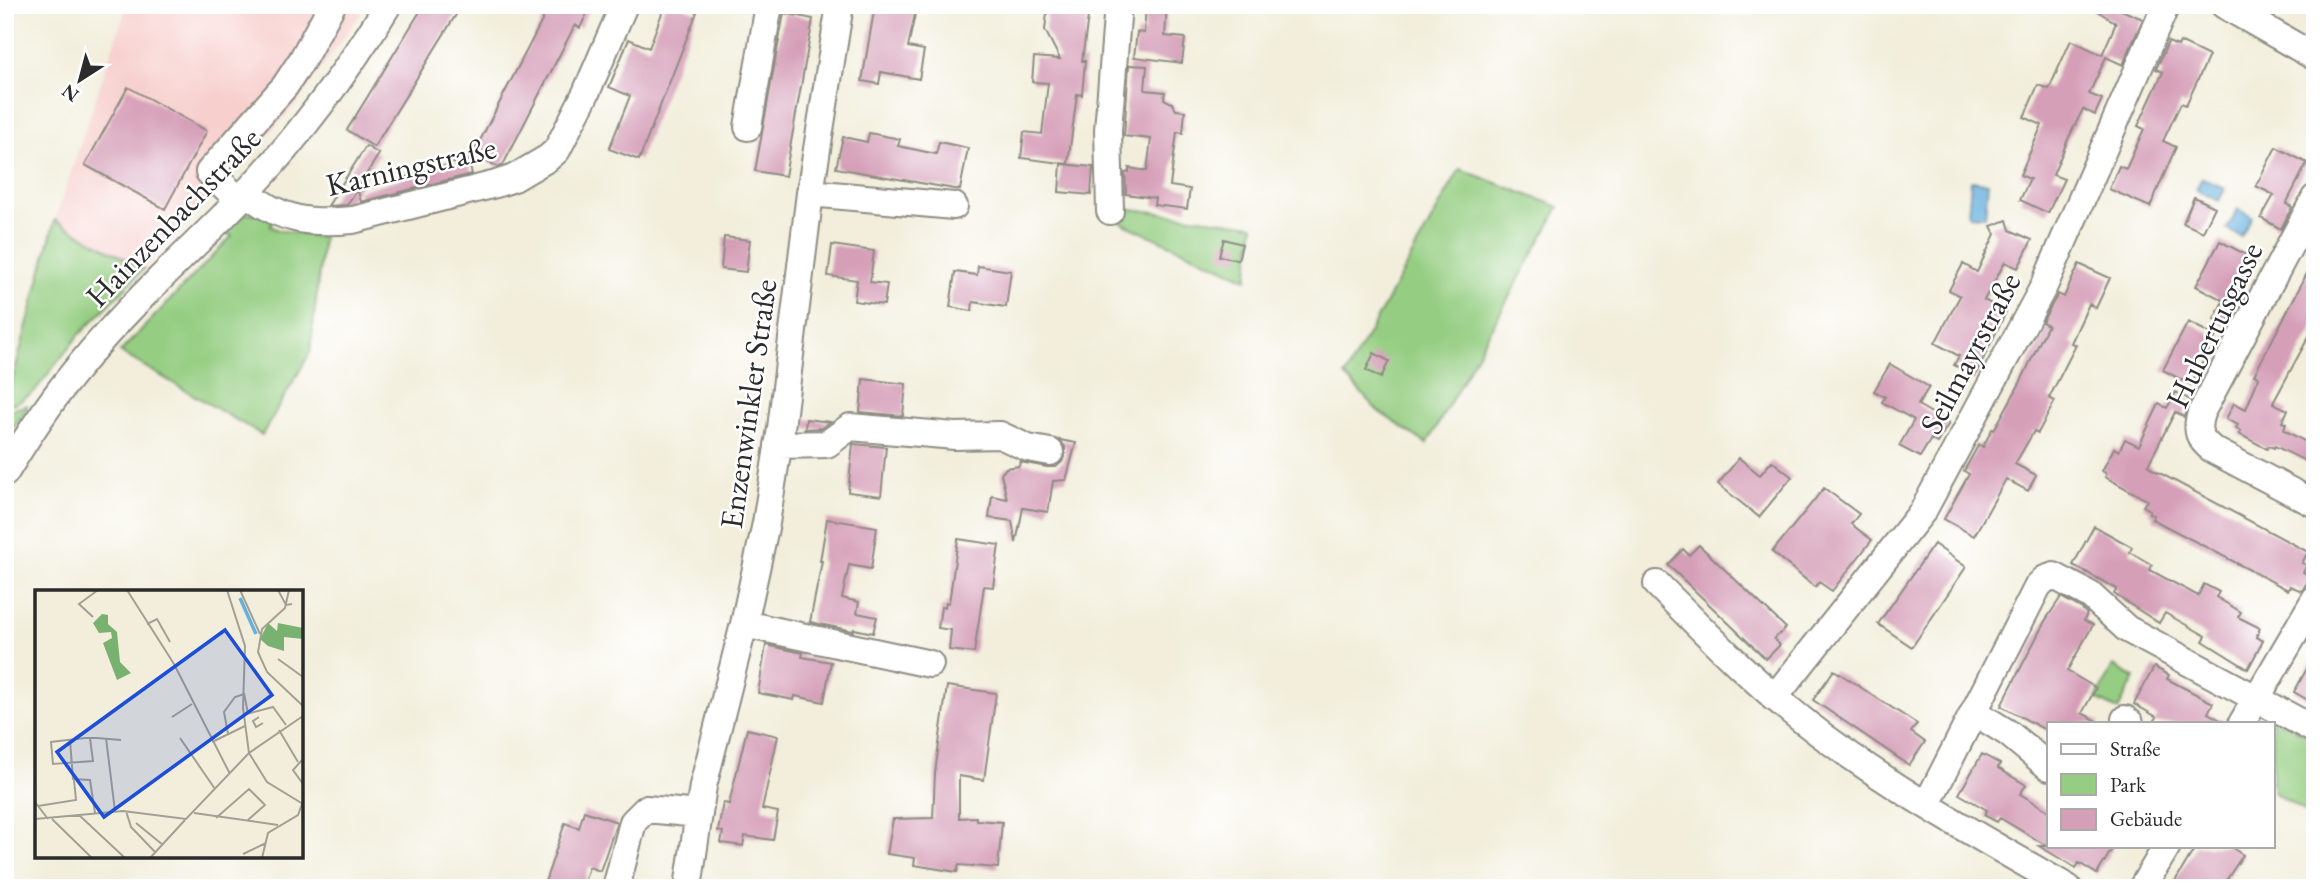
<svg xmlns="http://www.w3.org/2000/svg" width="2320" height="893" font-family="'EB Garamond',serif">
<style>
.built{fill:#f7d0ce}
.green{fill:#95ce82;stroke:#607c56;stroke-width:2}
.water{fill:#66b0de;stroke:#486e84;stroke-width:2}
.building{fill:#d59fb8}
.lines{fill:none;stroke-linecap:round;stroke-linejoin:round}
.minor-casing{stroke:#8e8c83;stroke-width:30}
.minor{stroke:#fff;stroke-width:26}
.labels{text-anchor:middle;stroke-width:5;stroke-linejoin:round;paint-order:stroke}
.street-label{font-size:32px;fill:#2b2b2b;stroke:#fff}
.inset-river{fill:none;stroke:#66b0de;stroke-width:3.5}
.inset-road{fill:none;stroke:#a2a095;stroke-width:2}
.view{fill:#1d4ed8;fill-opacity:0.15;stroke:#1d4ed8;stroke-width:3.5}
.inset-edge{fill:none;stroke:#2b2b2b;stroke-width:3.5}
</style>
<rect width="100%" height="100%" fill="#fff"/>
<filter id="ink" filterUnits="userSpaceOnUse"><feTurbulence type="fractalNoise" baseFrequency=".0143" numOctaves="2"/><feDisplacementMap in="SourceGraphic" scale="14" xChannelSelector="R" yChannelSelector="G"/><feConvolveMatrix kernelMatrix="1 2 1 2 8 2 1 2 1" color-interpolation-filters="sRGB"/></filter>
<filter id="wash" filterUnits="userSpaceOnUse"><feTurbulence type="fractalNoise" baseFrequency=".00686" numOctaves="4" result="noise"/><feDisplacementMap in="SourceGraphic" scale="28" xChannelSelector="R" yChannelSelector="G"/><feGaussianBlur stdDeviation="1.57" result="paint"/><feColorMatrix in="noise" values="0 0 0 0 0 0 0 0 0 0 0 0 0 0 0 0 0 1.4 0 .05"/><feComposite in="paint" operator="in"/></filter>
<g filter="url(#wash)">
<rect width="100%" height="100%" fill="#f2eedb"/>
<path class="built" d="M127,5H352L363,11L295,105L144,269L55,220Z"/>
<path class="green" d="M1460,169L1559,207L1427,444L1378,411L1345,376Z
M1116,207L1254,225L1247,279L1126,225L1118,219Z
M255,213L274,220L270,226L278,230L323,237L310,353L262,435L120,352L232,236L223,231L244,214Z
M55,220L144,269L79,335L34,392L16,403L6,404Z
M27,405V408L5,441V412Z
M2113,666L2135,678L2118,710L2096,699Z
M2268,715L2315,739L2314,817L2273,792V723H2253L2259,718Z"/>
<path class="water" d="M2202,178L2225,189L2219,201L2196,190Z
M1971,181L1988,183L1985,216L1968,215Z
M2238,209L2252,217L2241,237L2227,229Z"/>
<g id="blocks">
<path class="building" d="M424,5H462L374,147L347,130Z
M553,5H591L580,28L575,25L503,165L498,167L473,154L547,11L549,12Z
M665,5H679L697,12L639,160L609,149L630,96L609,87L629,39L649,48Z
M875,5H917L908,47L924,50L919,79L881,72L879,84L862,81Z
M1057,5L1089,9L1082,61H1085L1082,95L1077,94L1068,164L1021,158L1024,132L1042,134L1048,83L1032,82L1034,57L1060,59L1045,30L1047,13Z
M1146,5H1167L1165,36L1185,38L1182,63L1134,57L1137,32L1144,33Z
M2088,5H2109L2143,19L2123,65L2106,57L2089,94L2102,99L2095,115L2083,109L2069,137L2053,175L2064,179L2048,213L2020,200L2030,179L2020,175L2042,125L2024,117L2038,85L2049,89L2071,40L2102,55L2116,23Z
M784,13L813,19L785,176L755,171Z
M2168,42L2178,46L2180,42L2209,56L2186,105L2181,103L2163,141L2176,147L2150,207L2109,189L2119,166L2126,169L2144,129L2138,126L2163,72L2156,69Z
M1129,65L1147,66L1145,90L1165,92L1164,99L1172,103L1176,110L1185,111L1183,133L1177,132L1170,186L1190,189L1187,209L1154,205L1155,198L1126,194L1125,173L1129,172V168L1147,171L1151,139L1124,136Z
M128,87L207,131L165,209L85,165Z
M869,133L900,139L898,146L936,154L939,142L968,148L960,190L836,168L843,137L867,142Z
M366,146L379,154L347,205L328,206Z
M2276,147L2307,163L2286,204L2292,207L2281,229L2261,218L2274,195L2256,186Z
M468,159L472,174L361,202L358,191Z
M1061,164L1093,167L1091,195L1059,192Z
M2194,197L2215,207L2203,232L2183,223Z
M2007,220L2010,230L2032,240L2018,268L2005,262L1984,300L2006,312L1975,376L1954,365L1959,356L1935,343L1960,296L1949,290L1963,264L1977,272L1995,234L1991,226Z
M724,237L750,240L746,272L721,269Z
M1224,239L1242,244L1238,260L1219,256Z
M2220,241L2256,260L2232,305L2196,286Z
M832,245L874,251L870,282L887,284L884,305L854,301L857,280L828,276Z
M2315,258V325L2273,403L2288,410L2282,422L2286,424L2284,430L2315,447V466L2275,446L2274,448L2269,446L2267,449L2239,434L2241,431L2236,428L2238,425L2226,419L2234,403L2246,409L2259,377L2254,375Z
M2079,264L2110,278L2096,308L2089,304L2071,343L2076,345L2049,398L2055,401L2038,433L2034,431L2015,464L2036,475L2028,491L2006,479L1974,536L1944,519L1969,474L1964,471L1979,444L1983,447L1992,429L1994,430L2020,383L2048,325L2042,322L2058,294L2064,297Z
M978,266L1011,271L1006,307L973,302L972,311L950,307L955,272L977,275Z
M2222,303L2237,311L2229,327L2214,319Z
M2188,322L2216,336L2191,385L2163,370Z
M1374,353L1389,361L1381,378L1366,370Z
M1890,364L1929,387L1918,405L1949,423L1937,443L1931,439L1920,457L1899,446L1914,420L1882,402L1885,397L1874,391Z
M863,379L906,384L903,416L860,412Z
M2176,392L2190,400L2184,417L2175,412L2148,465L2152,469L2308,552L2302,563L2307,565L2303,572L2310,577L2302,591L2290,586L2288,590L2152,519L2154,515L2149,513L2150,510L2143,506L2147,500L2105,477L2107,474L2102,471L2114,448L2119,451L2125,439L2139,446L2159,404L2167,408Z
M806,419L830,422L822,428L805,429Z
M1060,440L1076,443L1066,480L1053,481L1048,512L1023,508L1016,543L1012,521L989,518L992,496L1007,499L1001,474L1006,468L1019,466L1020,462L1047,467H1056L1062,462L1065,455V447Z
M853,444L886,447L881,496L848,492Z
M1739,458L1760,475L1772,461L1792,477L1759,517L1718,484Z
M1824,488L1859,514L1851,524L1872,540L1832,591L1819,582L1815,587L1772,552Z
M827,519L877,527L871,569L849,565L842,598L859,602L857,613L877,617L873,633L854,629L853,631L810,622L822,561H820Z
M2094,526L2132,547L2130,552L2152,565L2150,570L2198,596L2204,584L2219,592L2216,597L2241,612L2238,617L2260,628L2256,637L2263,641L2248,669L2203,641L2206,636L2165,613L2159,623L2114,594L2117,589L2073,565Z
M958,539L999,545L993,587L984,586L974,653L949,650L951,630L938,628L941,607H945L946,602L949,603Z
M1934,544L1966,567L1912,647L1878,624Z
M1699,545L1786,628L1774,639L1780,645L1766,659L1668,565L1683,549L1689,555Z
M2061,597L2081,608L2087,614L2084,620L2093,625L2067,671L2096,688L2082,713L2101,723H2049V732L2001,706L2045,621Z
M766,645L803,653L802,657L831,662L824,702L795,696L794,700L758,693Z
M2315,654V704L2294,692Z
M2154,667L2169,675L2167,679L2213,703L2208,713L2226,723H2153L2157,717L2134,704Z
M1834,670L1917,724L1911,732L1925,742L1909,765L1813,700Z
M947,686L996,693L984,780L959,776V818L976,817V820L1002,822L998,868L959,865L957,872L914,865L915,858L887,854L893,819L933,818L935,773Z
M747,729L778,736L762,809L778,812L773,840L745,836L743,846L721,843L723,832L718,831L723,803L729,804Z
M1982,754L2000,764L1998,768L2026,785L2020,794L2049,811V846H2114L2097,874L2079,863L2076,868L2039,846H2047L2000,818L1997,822L1984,815L1987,810L1959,794Z
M584,811L617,822L600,871L589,867L582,888H543L565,823L579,828Z
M2196,846H2229L2243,855L2221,888H2171Z"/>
</g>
</g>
<g filter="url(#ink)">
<use href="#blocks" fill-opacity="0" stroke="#8e8c83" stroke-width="2"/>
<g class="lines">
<g class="minor-casing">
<path id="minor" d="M2224,5L2315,57
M748,127L769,5
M246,192C280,221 310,224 353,220L496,184L514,178L548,158L557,150L586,93L624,5
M810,193L954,206
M2315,198L2201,413C2195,431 2199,439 2213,450L2315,504
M239,200L209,172L285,86L302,60L332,5
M1110,211L1108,130L1118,5
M778,445L827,444L850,427L955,436L1000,435L1028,448L1050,452
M5,473C28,435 52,398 81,364C131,302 193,249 247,192C301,134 347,72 388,5
M1657,584C1705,632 1752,681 1806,723C1885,785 1980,837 2068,888
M744,624L930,664
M1774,698L1923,511L2044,286L2166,5
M1974,712L2008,733L2049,767
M2125,719L2130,723
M2242,723L2315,599
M1927,804L2038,586L2045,579L2054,576L2090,595L2127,629L2315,730
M616,888L633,822L646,809L699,814
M688,888L703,786L744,624L766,523L781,428L810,193L840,5
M2142,888L2167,846"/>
</g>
<use href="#minor" class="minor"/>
</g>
</g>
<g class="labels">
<g class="street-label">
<text transform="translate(411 166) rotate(-13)" y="11">Karningstraße</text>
<text transform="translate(173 217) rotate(-46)" y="11">Hainzenbachstraße</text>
<text transform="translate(2214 325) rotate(-64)" y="11">Hubertusgasse</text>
<text transform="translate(1970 353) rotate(-62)" y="11">Seilmayrstraße</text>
<text transform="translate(748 404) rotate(-82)" y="11">Enzenwinkler Straße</text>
</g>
</g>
<g transform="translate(35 590)">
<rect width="268" height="268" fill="#f2eedb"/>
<path d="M67,24L73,25V34L82,42L85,72L96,83L82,90L68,53L77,48L76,42L64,43L58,33ZM233,33L242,41L243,33L268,38V49L249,47V61L233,56L225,49Z" fill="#78b170"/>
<path class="inset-river" d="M205,8L221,44"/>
<path class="inset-road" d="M92,0L139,74L195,184M192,0L210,56L208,118L214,163L232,192L268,214M205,0L225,44M243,0L251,15L257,14M254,0L250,18L227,39L223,62L232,82L268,116M58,27L44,14L63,0M112,34L122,29L135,52M243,69L268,87M209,103L213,124M208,125L238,117L251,135M137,127L157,114M224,127L218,131L221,137L228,133M244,140L263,172M193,144L189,122L200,107L209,104M55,148L58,171L18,174L16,152L50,148H62L86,150M71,148L80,221M145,148L180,199M35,150L38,189L55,190L60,223M177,152L210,136M268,169L258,180L268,194M0,212L13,229M3,216L41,210L39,190M91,221L96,237L121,263M159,223L243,235M44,225L90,268M181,228L214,199L230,215L213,230M0,229L88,221L151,229L214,163L268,126M17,229L57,268M101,233L128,255M208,264L231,253M115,268L150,230M227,268L233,243L263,225L267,214"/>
<path class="view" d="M190,40L237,105L69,227L22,162Z"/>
<rect width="268" height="268" class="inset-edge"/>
</g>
<rect width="2320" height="893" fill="none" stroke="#fff" stroke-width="28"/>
<rect x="2047" y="722" width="228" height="126" fill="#ffffff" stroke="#aaaaaa" stroke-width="2"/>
<rect x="2061" y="744" width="35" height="10" fill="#ffffff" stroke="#aaaaaa" stroke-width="2"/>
<text x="2110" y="756" font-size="21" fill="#2b2b2b">Straße</text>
<rect x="2061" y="774" width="35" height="21" fill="#95ce82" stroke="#aaaaaa" stroke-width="2"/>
<text x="2110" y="792" font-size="21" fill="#2b2b2b">Park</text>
<rect x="2061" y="809" width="35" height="21" fill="#d59fb8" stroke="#aaaaaa" stroke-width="2"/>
<text x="2110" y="826" font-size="21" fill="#2b2b2b">Gebäude</text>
<g transform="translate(80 80) rotate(216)" stroke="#ffffff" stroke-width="5" paint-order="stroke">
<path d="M0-5L12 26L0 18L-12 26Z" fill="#2b2b2b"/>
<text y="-10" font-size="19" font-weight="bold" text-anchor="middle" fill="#2b2b2b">N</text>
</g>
</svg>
